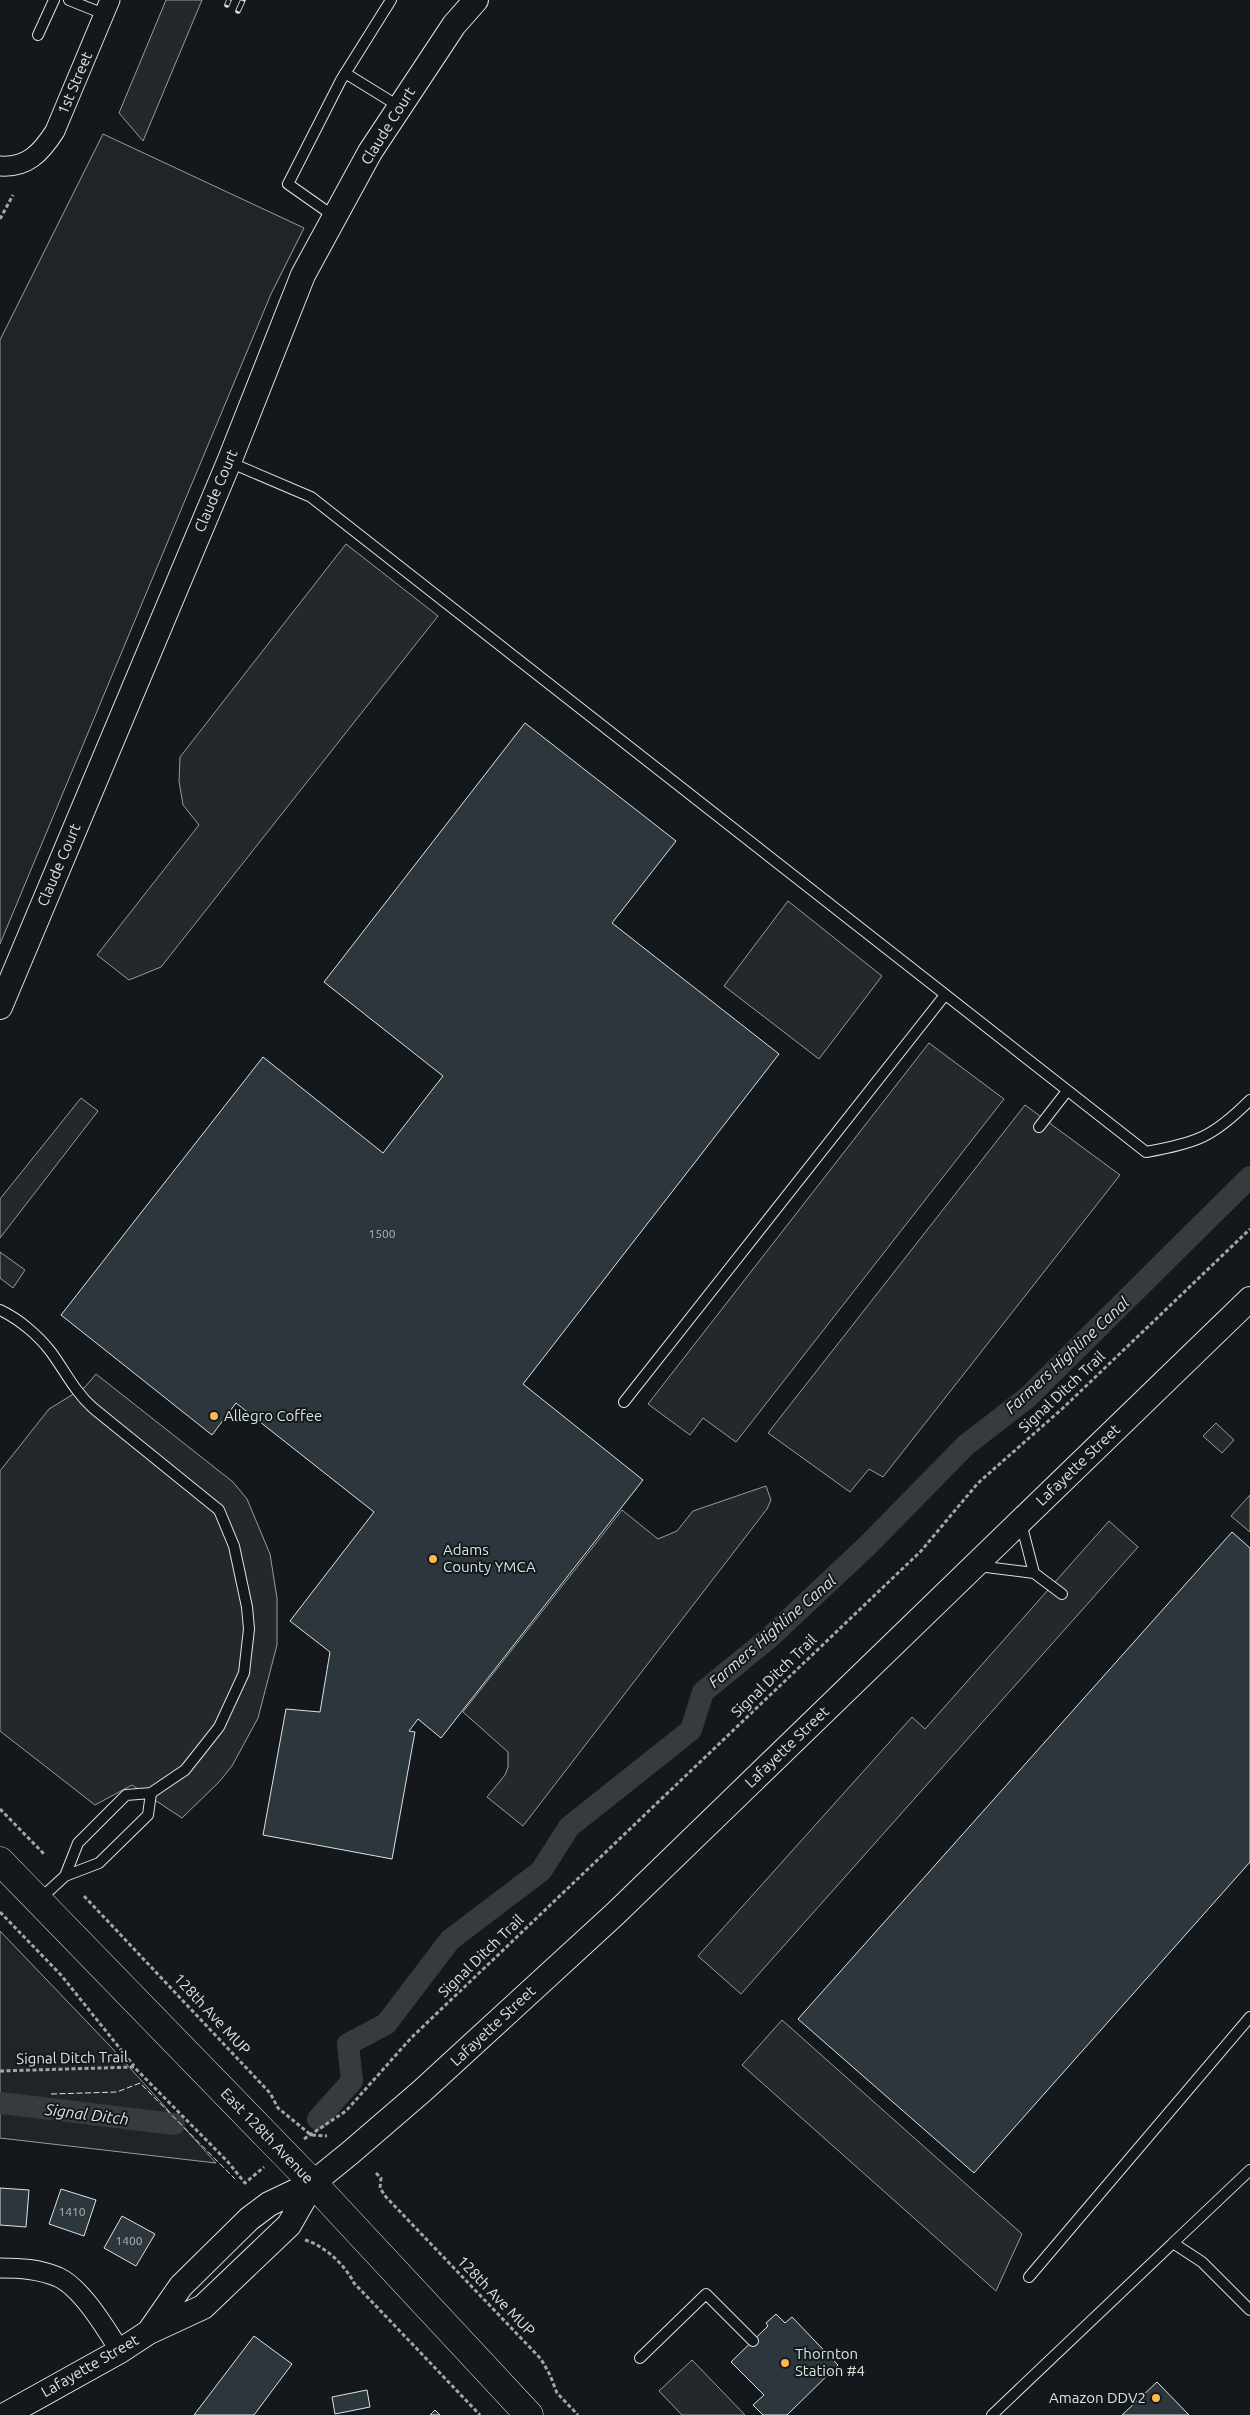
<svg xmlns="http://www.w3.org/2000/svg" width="1250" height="2415" font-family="Ubuntu,sans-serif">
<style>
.green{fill:#202428;stroke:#939e99}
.parking{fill:#24282b;stroke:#939e99}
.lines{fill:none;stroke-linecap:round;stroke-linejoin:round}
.canal{stroke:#363b3e;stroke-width:22}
.building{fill:#2c363c;stroke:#d8e6dc}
.service-casing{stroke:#d8e6dc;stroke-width:12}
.minor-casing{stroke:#d8e6dc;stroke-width:21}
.tertiary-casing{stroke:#d8e6dc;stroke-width:26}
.secondary-casing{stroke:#d8e6dc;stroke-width:29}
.path{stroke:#9da8a2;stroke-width:3;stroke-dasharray:4 2.5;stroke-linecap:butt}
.service{stroke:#14181c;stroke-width:10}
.minor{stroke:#14181c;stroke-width:19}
.tertiary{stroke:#14181c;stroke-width:24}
.secondary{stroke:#14181c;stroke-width:28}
.rail-casing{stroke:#d8e6dc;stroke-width:5.5}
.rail{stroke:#14181c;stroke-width:4;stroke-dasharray:11;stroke-linecap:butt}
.fence{stroke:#d8e6dc;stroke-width:1;stroke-dasharray:6 2.5;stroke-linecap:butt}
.poi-dot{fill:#ffb74d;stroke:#14181c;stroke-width:2}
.labels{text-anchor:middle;stroke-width:4;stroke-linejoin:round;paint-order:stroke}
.number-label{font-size:12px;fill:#adbab4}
.street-label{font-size:15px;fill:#d8e6dc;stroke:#14181c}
.poi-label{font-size:15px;fill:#d8e6dc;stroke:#14181c;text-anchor:start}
.water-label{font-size:16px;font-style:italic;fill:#d8e6dc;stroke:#14181c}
</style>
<rect width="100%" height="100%" fill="#14181c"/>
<path class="green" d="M103,134L304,228L271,294L0,944V340Z
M0,1931L111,2047L216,2163L0,2138Z"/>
<path class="parking" d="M166,0H202L143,141L119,113Z
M346,544L438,616L161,967L129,980L97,955L199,825L183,805L179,781L180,757Z
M788,901L882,976L819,1059L724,986Z
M929,1043L1004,1099L736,1442L703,1418L690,1435L648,1404Z
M81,1098L98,1111L0,1238V1199Z
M1025,1105L1120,1175L883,1477L869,1469L850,1492L768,1433Z
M0,1252L25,1270L13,1288L0,1278Z
M96,1374L233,1482L247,1499L270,1554L277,1598V1645L258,1718L232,1766L219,1782L182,1818L132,1785L95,1805L0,1731V1471L49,1409L85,1387Z
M1216,1423L1234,1440L1222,1453L1203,1436Z
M766,1486L771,1500L767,1509L523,1826L487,1797L505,1775L508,1767V1752L463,1712L622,1510L658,1539L677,1531L693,1511Z
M1250,1495V1532L1231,1516Z
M1109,1521L1138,1547L741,1994L698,1956L912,1717L925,1729Z
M782,2020L1022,2234L996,2291L742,2065Z
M692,2360L745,2415H682L659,2391Z"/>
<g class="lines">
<path class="canal" d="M0,2103L174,2124
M318,2119L352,2081L348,2044L386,2024L450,1940L541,1871L569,1827L691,1730L703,1692L769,1638L867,1546L966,1445L1027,1398L1250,1177"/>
</g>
<path class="building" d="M525,723L676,841L612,923L779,1054L523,1384L643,1480L441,1738L418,1719L409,1731L415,1732L392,1859L263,1835L286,1709L320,1712L330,1652L290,1621L374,1512L236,1403L212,1435L61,1315L263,1057L383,1153L443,1076L324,982Z
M1232,1532L1250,1548V1862L974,2173L798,2019Z
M0,2188L29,2190L26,2227L0,2225Z
M61,2189L96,2200L84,2236L49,2224Z
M122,2216L155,2234L136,2266L104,2248Z
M776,2314L785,2323L792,2317L838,2365L787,2415H763L753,2405L764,2395L731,2362L768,2326L766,2323Z
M254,2336L292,2364L254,2415H194Z
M1157,2382L1189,2415H1122Z
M367,2390L370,2407L335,2414L332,2397Z
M435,2410L440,2415H430Z"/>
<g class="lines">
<g class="service-casing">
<path id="service" d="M69,0L104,14
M38,35L54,0
M345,73L400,107
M335,217L288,184L341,80L391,0
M229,462L311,497L1146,1152C1197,1143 1213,1137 1250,1100
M1039,1127L1067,1091
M0,1310C19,1319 38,1335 51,1352C65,1371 75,1392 93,1408L219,1510L234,1546L247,1607L249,1629L244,1673L219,1727L185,1770L151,1793L126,1795L78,1843L65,1876
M624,1402L945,995
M1021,1523L1034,1573
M978,1566L1034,1573L1062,1594
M40,1899L65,1876L99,1863L148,1815L151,1793
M1173,2243L1250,2170
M1029,2277L1250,2017
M640,2358L706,2294L753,2341
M992,2415L1173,2243L1202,2262L1250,2310"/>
</g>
<g class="minor-casing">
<path id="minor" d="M0,166C27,168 41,153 55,131L110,0
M0,2268C20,2268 39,2269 58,2277C82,2288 106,2329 120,2351"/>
</g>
<g class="tertiary-casing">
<path id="tertiary" d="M0,1007L229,462L303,275L370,152L454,25L476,0
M149,2332L181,2286L249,2219L269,2204L313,2183L350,2153L422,2091L615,1914L1250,1299
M5,2415L120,2351L149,2332L203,2307L289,2225L313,2183"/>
</g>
<g class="secondary-casing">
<path id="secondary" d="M0,1861L313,2183L529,2415"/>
</g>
<path class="path" d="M0,219L13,195
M0,1809L45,1855
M84,1896L270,2093L278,2108L311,2135L327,2136
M0,1912L61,1975L134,2066
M0,2071L134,2067L228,2162L245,2183L264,2167
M304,2139L346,2111L411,2038L921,1551L978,1483L1063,1408L1250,1229
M376,2173L381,2178L380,2188L386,2197L541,2359L550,2375L557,2393L578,2415
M305,2240C325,2246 345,2265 354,2283L480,2415"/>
<use href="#service" class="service"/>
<use href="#minor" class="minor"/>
<use href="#tertiary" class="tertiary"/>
<use href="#secondary" class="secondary"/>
<g class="rail-casing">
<path id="rail" d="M227,5L229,0
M238,11L243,0"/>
</g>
<use href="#rail" class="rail"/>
<path class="fence" d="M51,2094L117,2092L140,2083L235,2179"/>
</g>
<g class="poi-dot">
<circle cx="214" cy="1416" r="5"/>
<circle cx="433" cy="1559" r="5"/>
<circle cx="785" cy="2363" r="5"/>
<circle cx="1156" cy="2398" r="5"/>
</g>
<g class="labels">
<g class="number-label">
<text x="382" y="1238">1500</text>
<text x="72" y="2216">1410</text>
<text x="129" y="2245">1400</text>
</g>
<g class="street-label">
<text transform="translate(75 83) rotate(-67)" y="5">1st Street</text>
<text transform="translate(388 126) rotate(-58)" y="5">Claude Court</text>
<text transform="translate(216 491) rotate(-67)" y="5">Claude Court</text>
<text transform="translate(59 865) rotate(-67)" y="5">Claude Court</text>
<text transform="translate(1062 1392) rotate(-43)" y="5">Signal Ditch Trail</text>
<text transform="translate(1078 1465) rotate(-44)" y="5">Lafayette Street</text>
<text transform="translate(774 1676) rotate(-44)" y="5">Signal Ditch Trail</text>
<text transform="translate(787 1747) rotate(-44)" y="5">Lafayette Street</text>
<text transform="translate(481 1956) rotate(-44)" y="5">Signal Ditch Trail</text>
<text transform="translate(212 2014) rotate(47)" y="5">128th Ave MUP</text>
<text transform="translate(493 2026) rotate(-43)" y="5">Lafayette Street</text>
<text transform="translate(72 2058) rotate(-1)" y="5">Signal Ditch Trail</text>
<text transform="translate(267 2136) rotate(46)" y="5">East 128th Avenue</text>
<text transform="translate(496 2296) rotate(46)" y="5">128th Ave MUP</text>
<text transform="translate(90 2366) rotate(-30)" y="5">Lafayette Street</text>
</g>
<g class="poi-label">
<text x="224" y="1421">Allegro Coffee</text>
<text x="443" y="1555">Adams<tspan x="443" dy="17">County YMCA</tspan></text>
<text x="795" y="2359">Thornton<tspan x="795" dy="17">Station #4</tspan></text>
<text x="1146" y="2403" text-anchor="end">Amazon DDV2</text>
</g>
<g class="water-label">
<text transform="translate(1067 1355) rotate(-43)" y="6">Farmers Highline Canal</text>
<text transform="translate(772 1631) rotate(-41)" y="6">Farmers Highline Canal</text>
<text transform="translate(87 2114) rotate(7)" y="6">Signal Ditch</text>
</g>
</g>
</svg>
